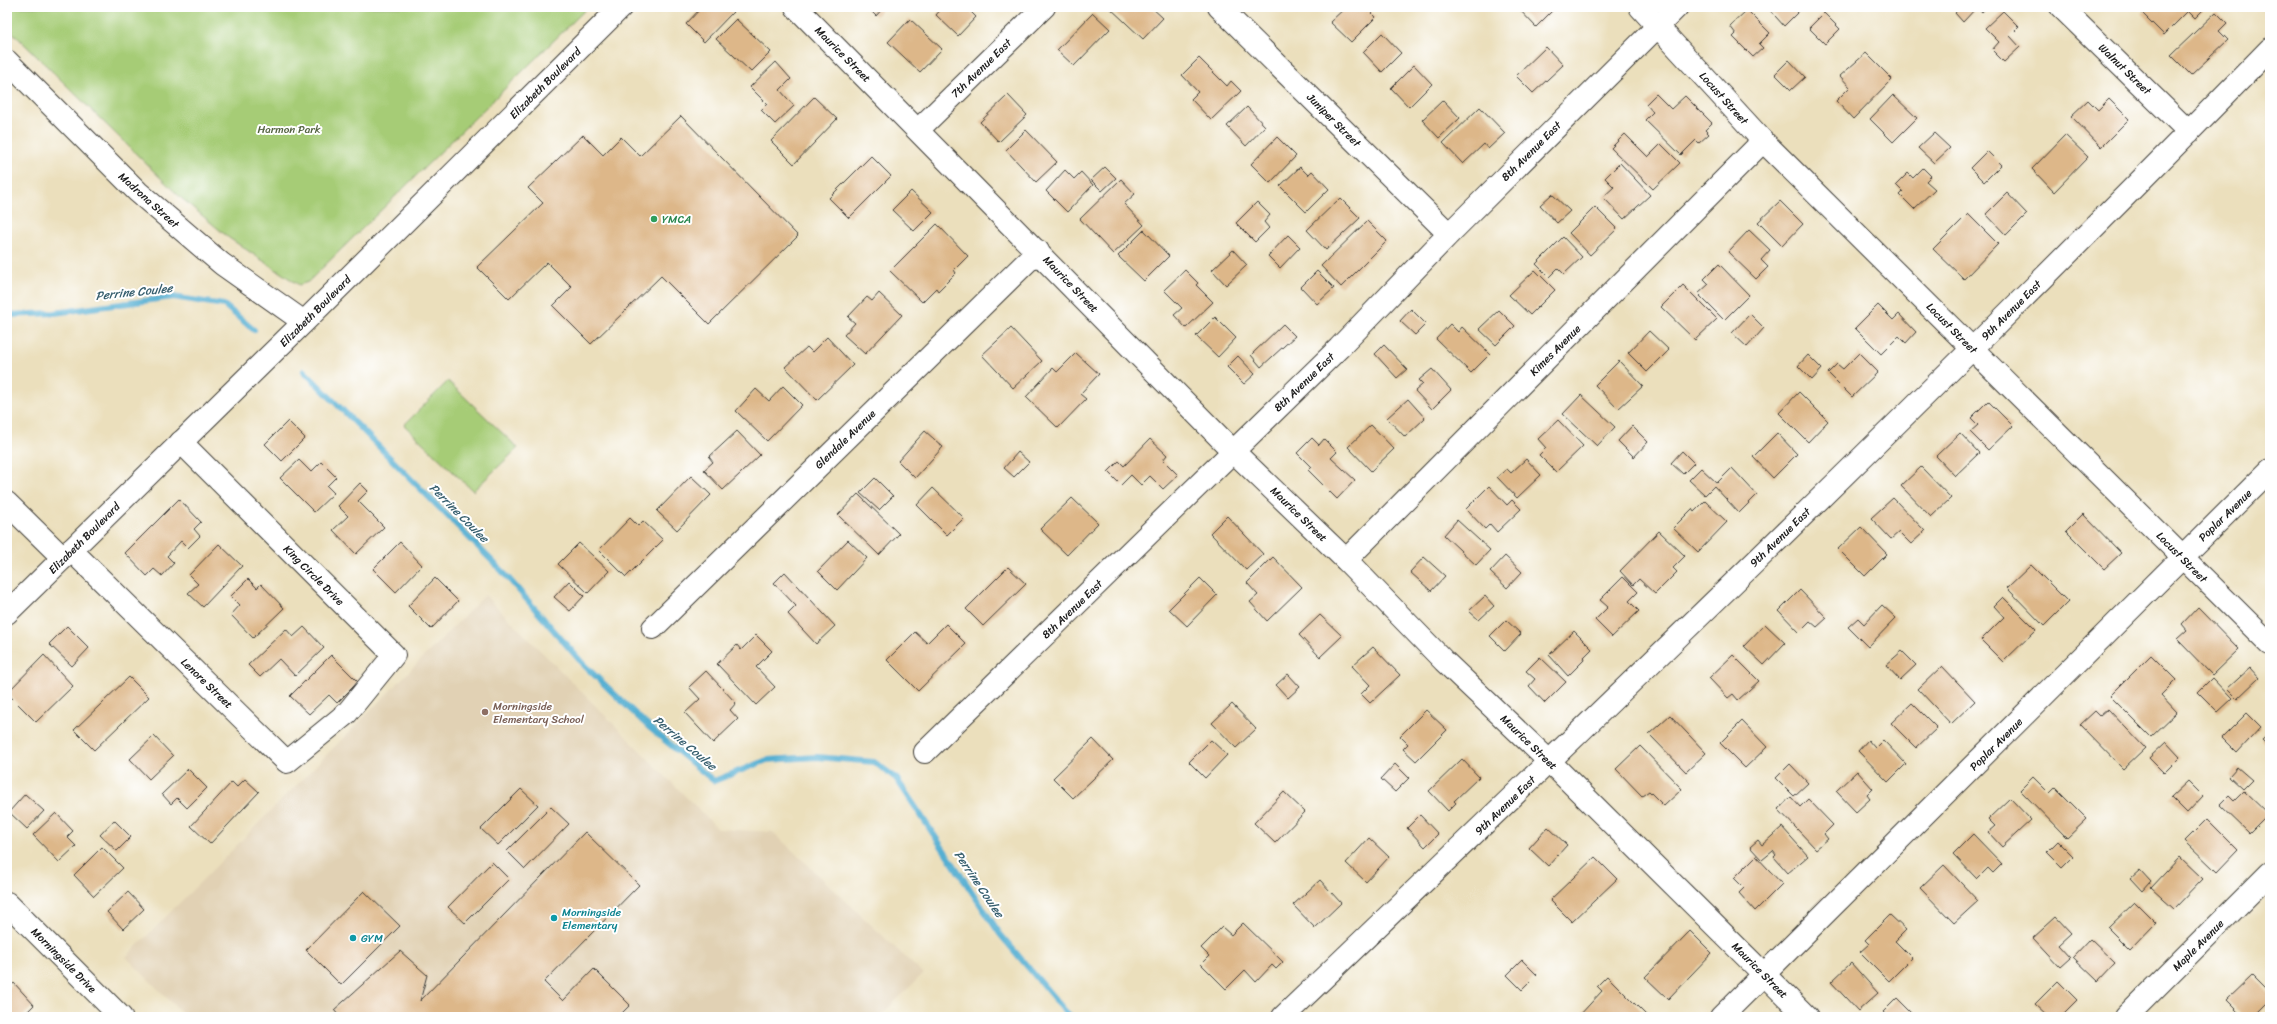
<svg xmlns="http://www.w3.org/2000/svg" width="2277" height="1024" font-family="Sriracha,sans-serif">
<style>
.built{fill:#e1d1b4}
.green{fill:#a6cc76;stroke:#617449}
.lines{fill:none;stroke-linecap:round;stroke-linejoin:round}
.stream{stroke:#55afd2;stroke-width:6}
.building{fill:#ddb789}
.minor-casing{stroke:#3b3934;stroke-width:24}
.tertiary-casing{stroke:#3b3934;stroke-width:24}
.minor{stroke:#fff;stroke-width:22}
.tertiary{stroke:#fff;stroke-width:22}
.leisure-dot{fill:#2e9e5b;stroke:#fff;stroke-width:1.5}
.education-dot{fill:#8d6e63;stroke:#fff;stroke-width:1.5}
.culture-dot{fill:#0f9aa8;stroke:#fff;stroke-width:1.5}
.labels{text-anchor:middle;stroke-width:4;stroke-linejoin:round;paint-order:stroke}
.street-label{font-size:11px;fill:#1c1c1c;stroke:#fff}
.park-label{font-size:11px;fill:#536240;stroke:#fff}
.leisure-label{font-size:11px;fill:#27864d;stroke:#fff;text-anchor:start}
.education-label{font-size:11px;fill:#785e54;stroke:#fff;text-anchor:start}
.culture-label{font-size:11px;fill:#0d838f;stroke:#fff;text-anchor:start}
.water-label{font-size:12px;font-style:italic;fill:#365e6e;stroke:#fff}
</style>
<rect width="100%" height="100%" fill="#fff"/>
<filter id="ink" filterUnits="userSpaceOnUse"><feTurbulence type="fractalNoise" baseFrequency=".025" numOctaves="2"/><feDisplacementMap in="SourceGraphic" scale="8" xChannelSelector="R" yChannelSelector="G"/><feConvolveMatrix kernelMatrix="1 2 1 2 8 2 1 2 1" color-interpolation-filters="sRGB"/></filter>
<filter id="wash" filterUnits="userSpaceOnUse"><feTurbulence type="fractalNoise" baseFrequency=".012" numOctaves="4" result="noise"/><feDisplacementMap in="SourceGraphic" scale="16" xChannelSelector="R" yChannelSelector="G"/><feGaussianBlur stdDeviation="0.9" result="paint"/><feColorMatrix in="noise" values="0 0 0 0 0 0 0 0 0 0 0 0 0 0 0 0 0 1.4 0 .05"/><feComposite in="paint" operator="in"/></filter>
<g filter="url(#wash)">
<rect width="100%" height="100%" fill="#ebdfbc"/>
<path class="built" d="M485,595L718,829L773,832L923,974L879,1017H186L126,957Z"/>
<path class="green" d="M7,7H588L308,282L299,285L229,238L179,196L7,27Z
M448,381L518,448L473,491L404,425Z"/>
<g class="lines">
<path class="stream" d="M7,315L54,313L173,297L224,305L254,330
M304,371L502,571L584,665L650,728L714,781L767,760L817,757L874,762L896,778L1000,934L1070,1017"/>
</g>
<g id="blocks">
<path class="building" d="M702,7H728L733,12L704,42L686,24Z
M867,7H884L876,16Z
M943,7H966L976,17L958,36L936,15Z
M1109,7H1151L1163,18L1143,39Z
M1346,7H1366L1376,17L1351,42L1330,22Z
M1517,7H1556L1536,27Z
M1767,7H1803L1784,26Z
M1958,7H1987L1982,12L1977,7L1963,22L1955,13L1960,8Z
M2148,7H2206L2195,18L2188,11L2164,35L2142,13Z
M1747,10L1770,33L1759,44L1763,48L1753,57L1733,37L1736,34L1730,26Z
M2003,11L2019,27L2010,36L2020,47L2004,62L1992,50L1999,42L1985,28Z
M2216,12L2227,23L2219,31L2228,40L2191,75L2171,55Z
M1093,13L1110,29L1074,66L1057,50Z
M1824,13L1840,29L1825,44L1809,28Z
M736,19L771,52L751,72L716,39Z
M910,19L942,49L920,72L888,42Z
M1382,33L1401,53L1382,72L1363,52Z
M1546,47L1563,65L1533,93L1516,76Z
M1866,53L1892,79L1853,119L1836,101L1850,87L1840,76Z
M1199,58L1227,86L1231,81L1241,91L1211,120L1191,99L1198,92L1182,75Z
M1789,60L1805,77L1791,90L1775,74Z
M776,62L791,79L780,90L794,106L775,124L761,110L767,104L750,87Z
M1414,65L1432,84L1409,107L1391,88Z
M1656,94L1671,109L1685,96L1712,123L1705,130L1709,134L1699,143L1696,140L1681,155L1645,120L1653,112L1646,104Z
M1008,95L1027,115L999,142L980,122Z
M1893,95L1917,118L1893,142L1870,119Z
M814,97L837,119L794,164L771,141Z
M2109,99L2129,119L2101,147L2071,116L2088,100L2098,110Z
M1443,100L1460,118L1439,138L1422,120Z
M1247,107L1265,126L1246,146L1227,126Z
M1480,107L1505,133L1488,149L1484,144L1463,164L1443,143Z
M681,116L798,236L709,324L661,276L591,344L553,306L572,287L547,262L509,299L477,267L543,203L528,188L583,135L603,155L621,137L640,156Z
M1026,130L1057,162L1036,182L1006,150Z
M1934,133L1950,148L1934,163L1918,148Z
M1625,134L1648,157L1661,144L1680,163L1653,189L1611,148Z
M2065,135L2088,157L2054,192L2032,169Z
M1277,137L1296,156L1270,183L1251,164Z
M1987,151L2001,165L1984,182L1970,168Z
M871,156L891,176L849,218L829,198Z
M1620,163L1650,195L1624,219L1603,197L1614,187L1605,178Z
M1105,167L1116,178L1102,191L1091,180Z
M1300,167L1308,175L1312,171L1329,189L1306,212L1280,186Z
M1923,168L1931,176L1926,181L1935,189L1914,209L1900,195L1903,192L1896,185L1908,173L1913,178Z
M1065,170L1074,179L1081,172L1093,185L1067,212L1046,191Z
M1121,179L1135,194L1124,204L1144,225L1113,254L1080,219Z
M911,191L933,212L914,231L892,210Z
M2007,193L2027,214L2006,235L1986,214Z
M1552,194L1570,211L1557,223L1540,205Z
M1340,198L1360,218L1326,250L1307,230Z
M1780,201L1803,224L1782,246L1758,222Z
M1257,202L1270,215L1264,222L1269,228L1255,242L1236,223Z
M1595,207L1617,229L1590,255L1569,233Z
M1968,214L1998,244L1964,279L1933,249Z
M1367,221L1387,241L1341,287L1321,266Z
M937,224L968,256L954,270L956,273L938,291L936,288L922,302L890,271Z
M1144,230L1169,256L1144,281L1118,256Z
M1749,230L1770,250L1761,260L1768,267L1756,279L1728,252Z
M1288,235L1300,247L1280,268L1268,256Z
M1563,237L1582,257L1564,274L1558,268L1549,277L1536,264Z
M1233,250L1247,265L1226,285L1212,270Z
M1719,264L1749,295L1724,320L1698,294L1709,284L1704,279Z
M1185,270L1198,283L1196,285L1213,302L1186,328L1174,315L1182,308L1164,290Z
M1535,270L1555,290L1530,315L1509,295Z
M1317,271L1334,288L1317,304L1301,287Z
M1683,285L1717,319L1695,340L1661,307Z
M879,293L902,315L865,354L844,335L855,323L848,317L867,297L872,301Z
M1878,305L1893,320L1899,314L1916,332L1906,343L1899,336L1881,354L1855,328Z
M1411,309L1426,324L1415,335L1400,321Z
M1499,310L1515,326L1496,345L1479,329Z
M1750,314L1764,328L1747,347L1732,333Z
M1215,317L1236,338L1218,357L1196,336Z
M1283,324L1295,336L1261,367L1251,355Z
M1450,324L1458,332L1462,327L1490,354L1471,373L1436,339Z
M1011,328L1042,361L1013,388L982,355Z
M1649,331L1669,350L1647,372L1628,353Z
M827,337L853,365L817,400L785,367L807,347L812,352Z
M1384,345L1407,369L1397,378L1375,354Z
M1076,353L1099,374L1080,394L1086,399L1058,428L1026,397L1053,368L1057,372Z
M1859,353L1878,372L1852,397L1828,373L1837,364L1843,369Z
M1808,355L1822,369L1812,380L1798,366Z
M1238,356L1255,374L1244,384L1227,367Z
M1619,361L1643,386L1618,409L1595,385Z
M1432,369L1451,390L1432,409L1415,391L1423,384L1419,380Z
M783,386L802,405L767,441L736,411L756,389L769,401Z
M1799,392L1828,421L1808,442L1779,413Z
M1581,395L1615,427L1597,446L1563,414Z
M1408,399L1425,418L1405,437L1387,418Z
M1988,401L2013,426L1988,450L1970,432L1978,425L1971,418Z
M1558,420L1583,446L1556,472L1539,455L1546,448L1538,439Z
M288,421L305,438L282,461L265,444Z
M1371,425L1394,449L1371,471L1348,447Z
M1632,426L1648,442L1634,457L1618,441Z
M737,431L760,455L723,490L704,470L713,462L709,457Z
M925,431L943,447L915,478L898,461Z
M1777,433L1797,454L1773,478L1753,457Z
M1960,433L1979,453L1955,476L1936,456Z
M1312,438L1319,445L1324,439L1337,452L1331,458L1355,480L1337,499L1308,470L1311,467L1297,453Z
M1150,439L1167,455L1163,460L1178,475L1163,489L1150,476L1141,485L1131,475L1121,485L1108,472L1119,461L1124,466Z
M1682,451L1694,463L1683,474L1671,463Z
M1018,452L1029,462L1014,477L1004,468Z
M1526,459L1541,475L1517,498L1497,477L1507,469L1511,473Z
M299,460L311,472L321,462L336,477L327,486L334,493L314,512L280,478Z
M1921,467L1951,498L1931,517L1901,486Z
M1701,468L1717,483L1732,468L1757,495L1739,513L1714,486L1705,495L1689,480Z
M691,476L711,495L677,530L657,511Z
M875,478L893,496L879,510L860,493Z
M360,483L368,491L358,501L384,527L356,554L333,530L348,516L338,506Z
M1489,486L1507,505L1512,500L1521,509L1497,532L1490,524L1485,529L1466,509Z
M933,488L964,518L947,535L917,505Z
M858,494L899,534L879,555L838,515Z
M1072,498L1098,523L1067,555L1040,529Z
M1893,498L1925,531L1911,544L1899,532L1891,539L1871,518Z
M179,499L201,522L194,529L200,536L188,548L181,541L167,556L174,563L162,576L154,569L147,576L125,553Z
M1705,501L1727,522L1698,552L1673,528L1692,509L1694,512Z
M2083,514L2121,553L2104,569L2066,531Z
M1227,516L1263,554L1246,570L1210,533Z
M630,518L638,526L643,521L663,540L626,577L599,550Z
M1457,520L1490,550L1476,565L1444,535Z
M1861,527L1887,554L1865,576L1838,549Z
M1659,531L1685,556L1673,568L1677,572L1655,594L1639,579L1633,585L1620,571Z
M848,540L867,558L837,590L818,571Z
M400,542L422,565L396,592L373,569Z
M579,543L609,571L588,593L558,564Z
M219,544L242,566L203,607L188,593L198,584L189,575Z
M1505,556L1522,572L1507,588L1490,572Z
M1273,557L1302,587L1267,621L1250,602L1258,595L1247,583Z
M1424,557L1445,576L1431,591L1410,572Z
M2031,565L2068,602L2044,626L2007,588Z
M1008,567L1026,584L983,626L966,609Z
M785,572L835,626L816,644L788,614L796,606L774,583Z
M1623,577L1638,592L1629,601L1639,611L1612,637L1595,620L1608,607L1600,600Z
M435,578L458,601L431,629L408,606Z
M1200,578L1217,595L1187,626L1169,609Z
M248,579L257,588L261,584L284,608L253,638L231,615L240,605L231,596Z
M569,581L584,596L570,611L554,597Z
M1800,590L1827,618L1817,627L1810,621L1799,632L1779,611Z
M1485,596L1494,606L1479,620L1469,611Z
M2003,597L2036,630L2003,662L1981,640L2004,617L1994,606Z
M1882,605L1896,618L1868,647L1848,627L1858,618L1864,624Z
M2198,607L2239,649L2212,675L2177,639L2187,630L2182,624Z
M1320,615L1342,636L1320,657L1299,635Z
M1506,620L1521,634L1505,651L1490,636Z
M946,624L966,644L918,691L887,660L915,632L927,643Z
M1765,624L1785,643L1764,665L1744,646Z
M67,626L89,648L72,666L49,644Z
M304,627L324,648L295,676L279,659L260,677L248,665L286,629L293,637Z
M1574,631L1592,649L1583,658L1584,660L1568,676L1549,655Z
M756,635L772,651L756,667L775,687L756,705L717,664L737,645L741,650Z
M1373,647L1400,675L1370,703L1361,694L1370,685L1352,666Z
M1902,651L1916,665L1900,680L1886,665Z
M44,655L73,686L36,722L7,693Z
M331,655L358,682L337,703L329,695L309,714L290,696Z
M1733,655L1759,681L1738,700L1733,694L1728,698L1709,678Z
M2151,655L2176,680L2161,695L2177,712L2151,737L2110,696Z
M1540,657L1566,682L1545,703L1529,686L1535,679L1526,671Z
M1942,666L1975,701L1951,724L1918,689Z
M2250,668L2259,678L2237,699L2227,689Z
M706,671L736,703L730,710L738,719L713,743L685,713L700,699L689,687Z
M1288,674L1300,687L1288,698L1276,685Z
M129,677L149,697L94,750L74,730Z
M2212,678L2232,699L2218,712L2198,692Z
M1912,703L1937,728L1916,748L1891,723Z
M1232,704L1256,729L1236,748L1212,723Z
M2108,709L2145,748L2123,769L2080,725L2095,711L2100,716Z
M1426,710L1447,730L1416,761L1403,749L1408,744L1400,736Z
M2247,713L2261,727L2237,753L2222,738Z
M1670,715L1706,753L1686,772L1649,734Z
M1742,721L1767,747L1745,768L1720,743Z
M2270,733V748L2262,740Z
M154,736L173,756L149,779L130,759Z
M1093,739L1113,760L1073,798L1053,778Z
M1211,740L1227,755L1205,778L1189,762Z
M1868,740L1875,748L1883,740L1906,764L1888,782L1858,751Z
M2166,742L2180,757L2164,773L2149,758Z
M1640,746L1682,789L1664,806L1649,791L1642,796L1616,769Z
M1462,759L1479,777L1454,801L1456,803L1448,811L1429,791Z
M1395,764L1409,778L1395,792L1381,779Z
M1790,764L1808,783L1794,796L1776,778Z
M2237,767L2252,780L2243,789L2229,776Z
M188,769L207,788L187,808L177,798L171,804L162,794Z
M1857,771L1873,789L1867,795L1870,799L1856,812L1836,791Z
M2033,777L2049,793L2055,787L2087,819L2067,838L2020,790Z
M245,779L259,792L210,844L191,826L232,782L237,787Z
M2188,781L2203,796L2187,813L2171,797Z
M521,789L538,805L498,845L481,829Z
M2244,791L2268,814L2249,833L2220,805L2229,796L2234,801Z
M1284,792L1305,812L1275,843L1254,823Z
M25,794L44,811L27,829L9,812Z
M1791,797L1800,807L1808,799L1833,825L1824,834L1828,839L1816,849L1778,809Z
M2010,798L2031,820L2002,847L1988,832L1995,826L1988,819Z
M551,807L569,824L525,869L507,851Z
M56,813L73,831L67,837L76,846L59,862L33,835Z
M1420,815L1438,834L1425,847L1407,828Z
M2207,819L2238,850L2217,872L2185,841Z
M114,820L131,837L117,851L100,835Z
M1548,827L1567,845L1548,866L1529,848Z
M1782,827L1808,856L1788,873L1774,857L1776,855L1773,851L1762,860L1750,847L1758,840L1762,845Z
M585,832L639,885L544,982L563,1001L594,969L630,1005L618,1017H340L334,1010L400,951L427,975L420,1001Z
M1973,834L2002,864L1993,873L1988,868L1977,879L1953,854Z
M1369,838L1389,857L1366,882L1346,863Z
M2058,841L2073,856L2062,867L2047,852Z
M102,847L123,868L94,896L74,875Z
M1756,856L1782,884L1755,911L1739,893L1744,888L1734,878Z
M1595,857L1617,879L1572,922L1550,900Z
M2180,857L2203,879L2174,909L2151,888Z
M492,862L509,879L465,923L448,907Z
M1944,865L1978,901L1954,923L1920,888Z
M2140,870L2151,882L2143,891L2131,878Z
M1320,880L1341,903L1315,928L1293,905Z
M364,891L400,926L341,985L306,950Z
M128,892L144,909L123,929L107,912Z
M2135,902L2156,923L2130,950L2108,928Z
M1890,915L1906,930L1895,941L1912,958L1889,981L1860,952L1869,944L1865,940Z
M2056,917L2071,933L2058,945L2070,958L2060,967L2033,938Z
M1243,923L1283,962L1276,969L1272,965L1256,982L1245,970L1226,989L1201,964L1209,956L1201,948L1222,927L1231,935Z
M1690,931L1712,953L1668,999L1645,977Z
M2090,939L2115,963L2098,981L2073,957Z
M1522,960L1537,975L1522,990L1507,975Z
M1851,963L1878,993L1858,1011L1831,982Z
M1607,976L1648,1017H1578L1602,991L1597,986Z
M2252,976L2270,994V1001L2254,1017H2244L2227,1000Z
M2058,981L2077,1000L2060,1017H2049L2035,1004Z
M14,983L34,1005L22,1017H7V989Z
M1897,998L1914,1015L1912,1017H1888L1883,1012Z"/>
</g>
</g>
<g filter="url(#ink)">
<use href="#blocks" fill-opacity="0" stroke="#3b3934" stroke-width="1"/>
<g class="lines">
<g class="minor-casing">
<path id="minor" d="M1219,7L1449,234
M2061,7L2189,132
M918,130L1044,7
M7,503L63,558
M71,550L287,762L347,713L394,655L181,442
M1346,560L1763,141
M653,628L1038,251
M925,752L1339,348L1449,234L1677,7
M1283,1017C1616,698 1948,379 2270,49
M1721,1017L2270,470
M2126,1017L2270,873"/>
</g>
<g class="tertiary-casing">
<path id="tertiary" d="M796,7L1233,451L1346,560L1444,661L1550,762L1807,1017
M1640,7L1763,141L2270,644
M7,61L138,192L222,264L304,322
M7,613L304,322L621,7
M7,903L121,1017"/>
</g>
<use href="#minor" class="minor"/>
<use href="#tertiary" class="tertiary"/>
</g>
</g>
<circle class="leisure-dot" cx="654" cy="219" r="4"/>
<circle class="education-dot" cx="485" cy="712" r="4"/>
<g class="culture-dot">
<circle cx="554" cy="918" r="4"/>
<circle cx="353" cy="938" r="4"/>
</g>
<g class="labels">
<g class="street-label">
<text transform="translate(843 54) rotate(45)" y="4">Maurice Street</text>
<text transform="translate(981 68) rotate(-44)" y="4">7th Avenue East</text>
<text transform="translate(2125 69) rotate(44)" y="4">Walnut Street</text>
<text transform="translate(545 83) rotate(-45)" y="4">Elizabeth Boulevard</text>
<text transform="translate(1724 98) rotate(48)" y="4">Locust Street</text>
<text transform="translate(1334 120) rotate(45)" y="4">Juniper Street</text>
<text transform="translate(1531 151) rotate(-45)" y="4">8th Avenue East</text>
<text transform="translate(149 200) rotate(42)" y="4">Madrona Street</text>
<text transform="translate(1071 284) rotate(46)" y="4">Maurice Street</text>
<text transform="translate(2011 310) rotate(-45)" y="4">9th Avenue East</text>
<text transform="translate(315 311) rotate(-45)" y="4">Elizabeth Boulevard</text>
<text transform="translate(1952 328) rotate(45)" y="4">Locust Street</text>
<text transform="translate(1555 350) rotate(-45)" y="4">Kimes Avenue</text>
<text transform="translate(1304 382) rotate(-44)" y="4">8th Avenue East</text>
<text transform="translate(845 439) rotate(-44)" y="4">Glendale Avenue</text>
<text transform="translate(1299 514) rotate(44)" y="4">Maurice Street</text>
<text transform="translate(2225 515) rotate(-44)" y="4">Poplar Avenue</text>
<text transform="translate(1780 537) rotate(-44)" y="4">9th Avenue East</text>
<text transform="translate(84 538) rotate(-45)" y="4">Elizabeth Boulevard</text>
<text transform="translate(2182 557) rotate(45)" y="4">Locust Street</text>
<text transform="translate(314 575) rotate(45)" y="4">King Circle Drive</text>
<text transform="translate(1072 609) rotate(-44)" y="4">8th Avenue East</text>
<text transform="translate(207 683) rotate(44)" y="4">Lenore Street</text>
<text transform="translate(1529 742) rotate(44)" y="4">Maurice Street</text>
<text transform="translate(1996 744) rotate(-45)" y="4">Poplar Avenue</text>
<text transform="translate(1505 805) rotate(-44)" y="4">9th Avenue East</text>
<text transform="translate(2198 945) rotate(-45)" y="4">Maple Avenue</text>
<text transform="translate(64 960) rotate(45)" y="4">Morningside Drive</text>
<text transform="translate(1760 970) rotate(45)" y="4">Maurice Street</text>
</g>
<g class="park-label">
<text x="289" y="133">Harmon Park</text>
</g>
<g class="leisure-label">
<text x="662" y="223">YMCA</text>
</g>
<g class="education-label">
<text x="493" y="710">Morningside<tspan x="493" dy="13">Elementary School</tspan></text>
</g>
<g class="culture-label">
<text x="562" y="916">Morningside<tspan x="562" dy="13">Elementary</tspan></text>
<text x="361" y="942">GYM</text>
</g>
<g class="water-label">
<text transform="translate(134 292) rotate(-6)" y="4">Perrine Coulee</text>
<text transform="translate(459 513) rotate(45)" y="4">Perrine Coulee</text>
<text transform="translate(685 743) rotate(40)" y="4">Perrine Coulee</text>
<text transform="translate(979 884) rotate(56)" y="4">Perrine Coulee</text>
</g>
</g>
<rect width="2277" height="1024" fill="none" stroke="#fff" stroke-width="24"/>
</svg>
